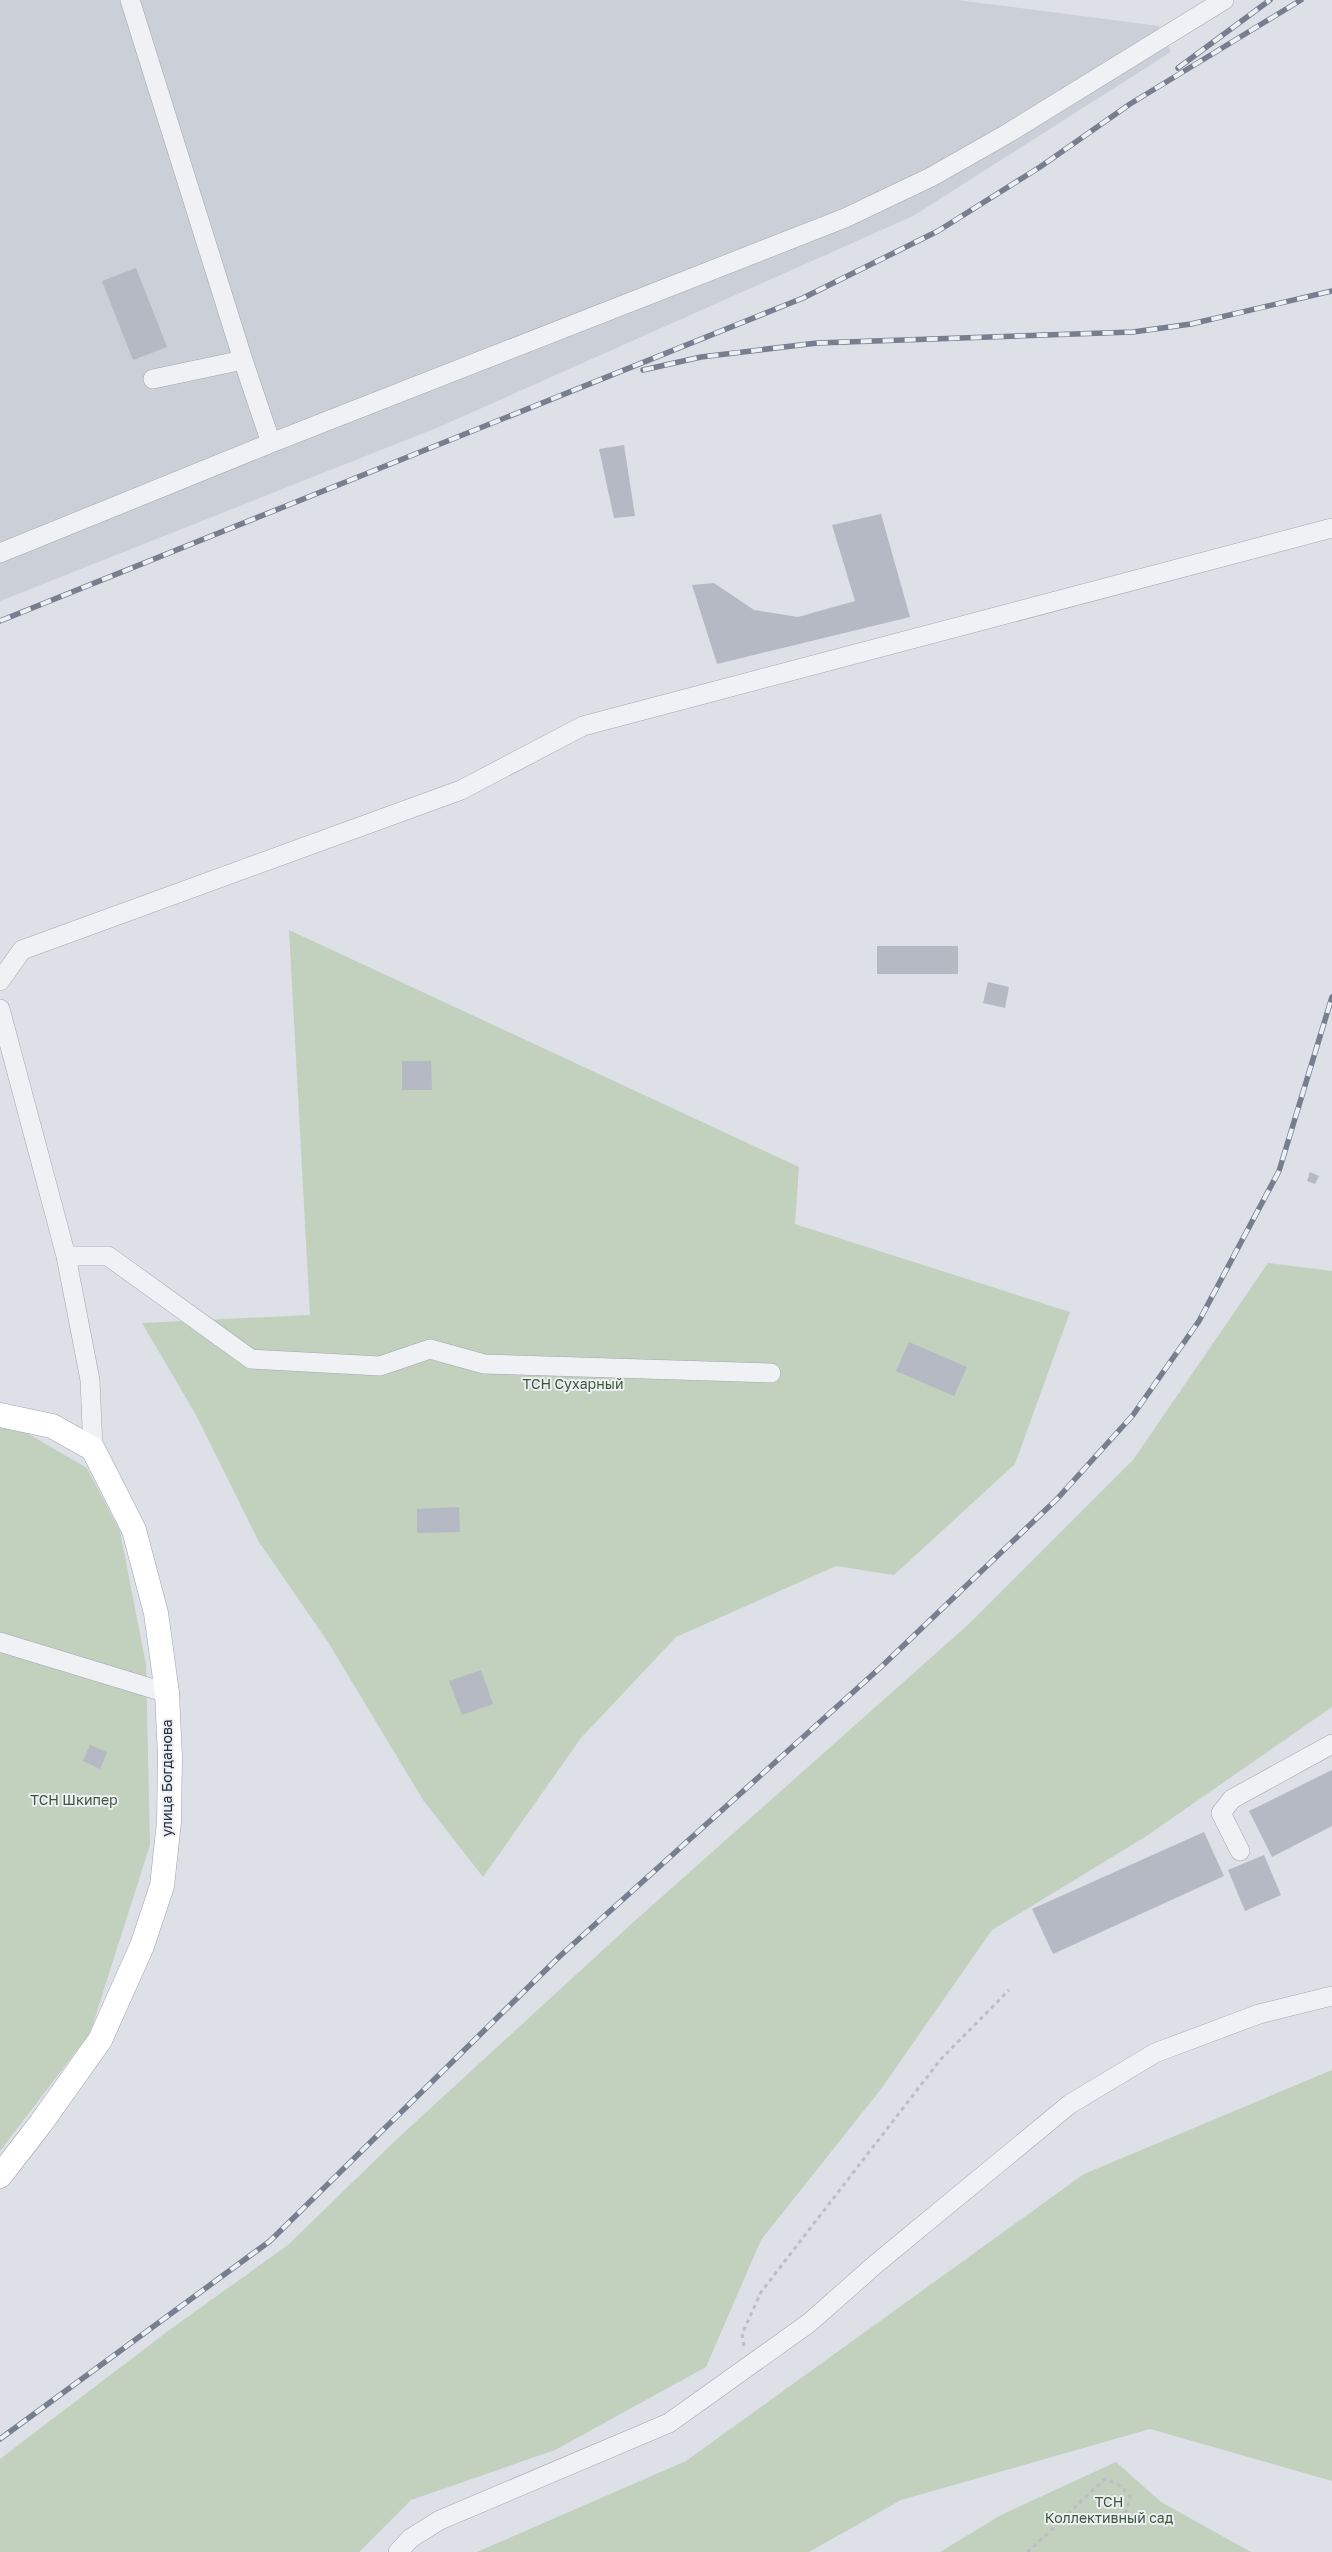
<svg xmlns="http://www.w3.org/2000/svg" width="1332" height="2552" font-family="'Golos Text',sans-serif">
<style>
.built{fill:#cbcfd8}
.green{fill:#c2d0be}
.building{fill:#b4b9c3}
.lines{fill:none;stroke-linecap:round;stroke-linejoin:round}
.minor-casing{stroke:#a3a7b0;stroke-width:20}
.major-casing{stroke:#9da4b2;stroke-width:25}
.path{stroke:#bbbec5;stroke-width:3;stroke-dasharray:4 4;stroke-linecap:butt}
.minor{stroke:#eff1f5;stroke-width:19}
.major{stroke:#fff;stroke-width:24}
.rail-casing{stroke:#777f8f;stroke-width:5.5}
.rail{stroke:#eceff4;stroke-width:4;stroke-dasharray:11;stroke-linecap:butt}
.labels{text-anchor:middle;stroke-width:4;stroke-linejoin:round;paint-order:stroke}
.park-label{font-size:14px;fill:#3a5835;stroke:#eceff4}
.street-label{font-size:14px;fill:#272e3c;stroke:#eceff4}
</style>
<rect width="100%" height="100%" fill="#dde0e6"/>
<path class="built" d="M0,0H957L1159,26L1171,52L913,216L439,427L0,601Z"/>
<path class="green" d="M289,930L799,1167L795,1224L1070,1312L1015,1464L894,1575L836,1566L676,1637L581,1738L483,1877L423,1800L328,1642L259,1542L196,1415L142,1323L310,1315Z
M1268,1263L1332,1271V1707L1145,1837L992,1930L881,2089L761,2240L706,2367L555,2450L411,2500L359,2552H0V2459L168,2331L288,2245L397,2139L628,1927L970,1623L1133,1460Z
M0,1427L20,1429L87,1468L120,1531L146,1665L150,1845L90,2033L0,2151Z
M1332,2070V2481L1150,2429L901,2500L809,2552H477L686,2461L1084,2174Z
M1116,2462L1161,2502L1251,2552H940L1001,2515Z"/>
<path class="building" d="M136,268L167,347L133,360L102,281Z
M624,445L635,516L614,518L599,449Z
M881,514L910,617L717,664L692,585L714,583L754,610L798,617L855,601L832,525Z
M877,946H958V974H877Z
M988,982L1009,987L1005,1008L983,1003Z
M402,1061H431L432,1090H402Z
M1310,1172L1319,1176L1315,1184L1307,1181Z
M909,1342L967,1367L954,1396L896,1371Z
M459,1507L460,1532L417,1533V1509Z
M481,1670L493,1704L462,1715L449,1681Z
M90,1745L107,1752L100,1769L83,1761Z
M1332,1770V1826L1272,1857L1249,1811Z
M1204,1832L1224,1876L1053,1954L1032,1909Z
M1264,1855L1281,1895L1245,1911L1228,1870Z"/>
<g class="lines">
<g class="minor-casing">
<path id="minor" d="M130,0L243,360
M153,379L243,360L271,443
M0,553L271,443L845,218L931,177L1005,135L1224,0
M0,981L22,950L461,790L583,726L1332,528
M0,1009L66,1256L90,1380L93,1449
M66,1256H108L251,1359L380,1366L430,1349L484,1364L771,1373
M0,1642L167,1693
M1240,1851L1221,1813L1232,1799L1332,1744
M398,2552L411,2538L440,2520L669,2423L809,2323L877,2263L1070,2104L1155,2053L1259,2014L1332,1996"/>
</g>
<g class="major-casing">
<path id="major" d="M0,1415L52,1426L93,1449L134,1530L156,1613L167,1693L170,1757L169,1822L162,1886L142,1946L100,2040L41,2123L0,2176"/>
</g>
<path class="path" d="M744,2346L742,2334L761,2292L941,2059L1009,1990
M1027,2552C1054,2529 1078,2503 1105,2479L1118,2484L1130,2496L1127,2510L1119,2518L1078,2519L1060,2524"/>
<use href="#minor" class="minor"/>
<use href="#major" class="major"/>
<g class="rail-casing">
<path id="rail" d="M1178,68L1270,0
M643,370L701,357L817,343L1133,332L1191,324L1332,291
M0,621L803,298L938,231L1040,167L1130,104L1301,0
M0,2439L270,2241L560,1956L881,1667L1057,1499L1133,1415L1199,1321L1279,1171L1332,997"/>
</g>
<use href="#rail" class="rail"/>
</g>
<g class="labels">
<g class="park-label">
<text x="573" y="1389">ТСН Сухарный</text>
<text x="74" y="1805">ТСН Шкипер</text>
<text x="1109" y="2507">ТСН<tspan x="1109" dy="16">Коллективный сад</tspan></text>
</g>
<g class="street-label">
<text transform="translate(167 1778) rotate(-90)" y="5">улица Богданова</text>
</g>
</g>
</svg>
